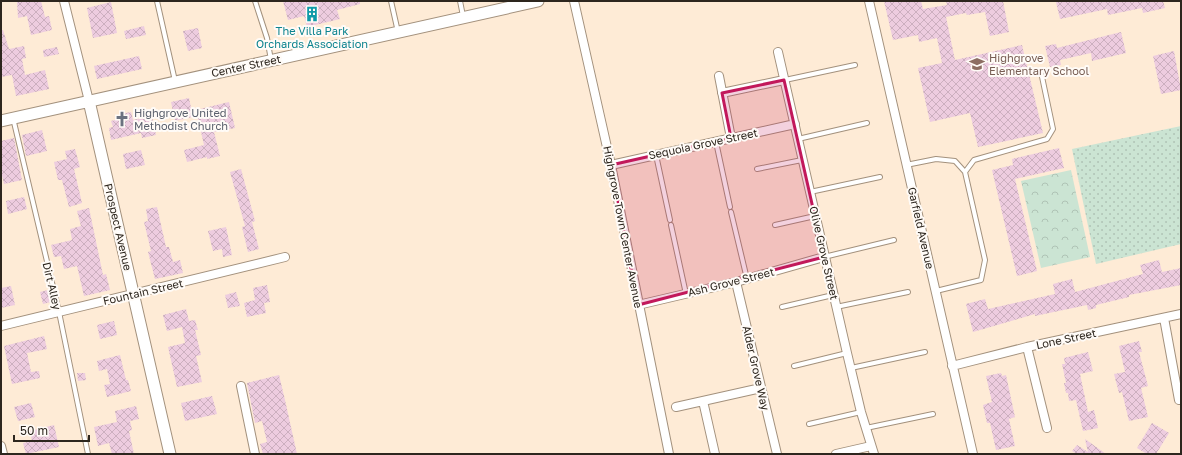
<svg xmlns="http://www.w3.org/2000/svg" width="1182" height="455" font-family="'Golos Text',sans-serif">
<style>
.grass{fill:url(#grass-dots)}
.park{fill:url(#park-crowns)}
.building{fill:url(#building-cross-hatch)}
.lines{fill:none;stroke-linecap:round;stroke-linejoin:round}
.lane-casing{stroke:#a3917d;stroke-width:6}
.street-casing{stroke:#a3917d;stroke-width:10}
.secondary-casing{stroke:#a3917d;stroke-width:13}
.lane{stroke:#fff;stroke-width:4}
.street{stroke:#fff;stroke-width:8}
.secondary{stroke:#fff;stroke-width:11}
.marked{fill:#c2185b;fill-opacity:0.2;stroke:#c2185b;stroke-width:3;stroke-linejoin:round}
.labels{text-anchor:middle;stroke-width:4;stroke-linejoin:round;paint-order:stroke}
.culture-label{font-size:11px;fill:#0d838f;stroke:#fffbf7}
.education-label{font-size:11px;fill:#785e54;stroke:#fffbf7;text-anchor:start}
.street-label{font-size:11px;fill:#2d261e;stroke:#fffbf7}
.worship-label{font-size:11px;fill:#5b616d;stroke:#fffbf7;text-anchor:start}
</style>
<defs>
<pattern id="grass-dots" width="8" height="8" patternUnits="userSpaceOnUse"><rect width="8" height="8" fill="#cbe4d3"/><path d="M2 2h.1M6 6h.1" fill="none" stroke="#afc3b5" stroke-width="1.8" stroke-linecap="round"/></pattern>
<pattern id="park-crowns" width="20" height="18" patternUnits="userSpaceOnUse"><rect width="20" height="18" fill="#cbe4d3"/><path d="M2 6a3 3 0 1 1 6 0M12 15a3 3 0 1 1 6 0" fill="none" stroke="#afc3b5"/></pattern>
<pattern id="building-cross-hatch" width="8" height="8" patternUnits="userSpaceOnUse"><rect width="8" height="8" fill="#edccdf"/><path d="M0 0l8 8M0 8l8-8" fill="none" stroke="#ccafbf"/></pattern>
</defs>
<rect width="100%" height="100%" fill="#feebd6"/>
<path class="grass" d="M1181,126V244L1096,264L1072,149Z"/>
<path class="park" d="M1071,170L1090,257L1041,268L1021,181Z"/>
<path class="building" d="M17,1H41L45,17L49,16L52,30L31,35L27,16L18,18Z
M283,1H360V4L337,10L340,19L307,27L304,16L288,20Z
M884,1H921L923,9L947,5L946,1H1003L1009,32L990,36L985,12L967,15L966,13L946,17L955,60L1022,45L1043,133L978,147L970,113L930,122L918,68L942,63L937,38L919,42L918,35L893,40Z
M1062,1H1163L1165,8L1143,13L1142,8L1108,15L1107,9L1060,19L1056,2Z
M111,2L117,33L93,38L87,8Z
M144,26L146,35L126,39L124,31Z
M198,28L202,48L188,51L183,31Z
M1,30H3L9,49L24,46L26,58L22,59L25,75L45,70L49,89L16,96L12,75L1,77Z
M1121,32L1126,53L1092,61L1091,53L1060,60L1061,65L1050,67L1045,46L1056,44L1057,48Z
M57,47L59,54L44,57L43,50Z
M1174,51L1181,90L1161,94L1153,56Z
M139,56L142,69L97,79L94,66Z
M189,98L193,117L175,121L171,102Z
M229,102L235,128L214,132L220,156L207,159V157L187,162L184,150L204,145L196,110Z
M131,112L133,120L152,116L156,135L142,138L141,133L111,140L109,128L113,127L111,121L122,118L121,114Z
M42,130L47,151L26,156L22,135Z
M14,138L22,180L4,184L1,171V141Z
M1059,148L1064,168L1015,179L1037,271L1017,276L992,170L1013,165L1012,159Z
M75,149L80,167L74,169L82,203L69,207L62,180H58L54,162L67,159L65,151Z
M141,150L145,165L126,169L123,154Z
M241,169L255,221L252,222L259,249L248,252L242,227L245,226L230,172Z
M24,197L27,209L8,214L6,201Z
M157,207L166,247H169L173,262L180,260L183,273L155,279L148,252L151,251L144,222L148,221L146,209Z
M89,208L103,275L106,274L110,290L84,296L77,266L64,269L61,256L54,257L51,245L72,240L70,229L81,226L77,211Z
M226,227L232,255L223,257L222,249L213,251L208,231Z
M1159,260L1162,272L1181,268V285L1129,295V297L1096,305V308L1088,310L1087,305L1035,316V314L973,332L966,304L985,299L988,309L1055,294L1053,284L1072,279L1075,292L1143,274L1140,265Z
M267,285L270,302L264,303L266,313L247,317L244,303L255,300L253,288Z
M11,286L15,305L1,308V288Z
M48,290L51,302L43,304L40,292Z
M236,292L240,306L228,308L225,295Z
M186,309L189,321L195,320L198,330H195L201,355L196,356L202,382L177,387L168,347L185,343L182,327L167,331L163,315Z
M114,321L117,335L100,339L97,325Z
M44,336L47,349L27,353L31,372L39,371L40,378L12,384L4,346Z
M1139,341L1142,352H1139L1148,386L1141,388L1148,417L1129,421L1122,392L1119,393L1114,374L1125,372L1119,346Z
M1088,352L1093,371L1080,374L1088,412L1094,410L1098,428L1083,431L1076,400L1069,401L1068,393H1066L1064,383H1066L1062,364H1065L1064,358Z
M120,355L126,380H128L131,391L107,397L104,385L110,384L107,369L99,371L97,361Z
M77,373H85L86,380L78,381Z
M1001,373L1002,376L1006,375L1015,417L1009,419L1015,446L996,450L990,423H987L983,405L992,402L986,376Z
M279,375L285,400L297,454H263L260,444L267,442L262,421L255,423L247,383Z
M212,396L217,414L185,421L181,403Z
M31,403L35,417L18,421L14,407Z
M136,406L139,419L130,421L132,430L129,431L134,454H112L109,443L98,446L94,427L117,422L115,411Z
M1152,423L1169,433L1156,454H1147L1137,448Z
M54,425L59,447L26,454L23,443L32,441L30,431Z
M1085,439L1106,454H1077L1072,451L1077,445L1088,452Z"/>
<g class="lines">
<g class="lane-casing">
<path id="lane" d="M157,1L175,81
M255,1L267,38L271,60
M391,1L398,32
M460,1L463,16
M785,80L855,65
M13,118L59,312L88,454
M798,139L867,123
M716,142L730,207
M656,155L670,220
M906,165L936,159L955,161L965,172L985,260L981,280L936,291
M757,169L802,160
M965,172L974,160L1047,139L1053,129L1041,72
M810,192L880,177
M731,212L747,279
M671,225L686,294
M775,225L815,216
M824,257L894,240
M782,307L833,295
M836,307L908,292
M794,366L847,353
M851,368L925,352
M809,424L861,412
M866,428L933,414"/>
</g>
<g class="street-casing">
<path id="street" d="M64,1L89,101
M574,1L611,165L669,454
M869,1L973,454
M778,52L847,353L861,412L874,454
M719,76L731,138
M722,93L784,80
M611,165L795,124
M736,282L777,454
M638,305L736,282L824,257
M1164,318L1179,400
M1,326L285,257
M1027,347L1047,428
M952,366L1027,347L1181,314
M241,386L255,454
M703,401L715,454
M676,407L761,388
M1,446L3,454
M836,454L871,446"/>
</g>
<g class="secondary-casing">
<path id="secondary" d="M89,101L170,454
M1,121L538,1"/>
</g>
<use href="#lane" class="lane"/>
<use href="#street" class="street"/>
<use href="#secondary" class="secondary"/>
</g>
<path class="marked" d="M784,80L824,257L638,305L611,165L731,138L722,93Z"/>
<defs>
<g id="building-bare" transform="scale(1.2)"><path d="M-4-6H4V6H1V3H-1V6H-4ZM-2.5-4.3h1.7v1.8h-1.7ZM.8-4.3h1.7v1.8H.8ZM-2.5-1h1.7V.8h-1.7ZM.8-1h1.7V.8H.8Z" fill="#0f9aa8" stroke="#fffbf7" stroke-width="2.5" paint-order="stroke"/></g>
<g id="school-bare" transform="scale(1.2)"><path d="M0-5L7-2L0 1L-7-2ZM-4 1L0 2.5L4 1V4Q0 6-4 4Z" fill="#8d6e63" stroke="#fffbf7" stroke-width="2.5" paint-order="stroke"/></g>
<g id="church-bare" transform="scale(1.2)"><path d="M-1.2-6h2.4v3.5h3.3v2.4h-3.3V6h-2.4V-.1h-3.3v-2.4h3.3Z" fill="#6b7280" stroke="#fffbf7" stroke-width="2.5" paint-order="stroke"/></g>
</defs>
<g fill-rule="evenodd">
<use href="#building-bare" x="312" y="14"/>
<use href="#school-bare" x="977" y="64"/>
<use href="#church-bare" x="122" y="119"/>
</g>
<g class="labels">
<g class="culture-label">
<text x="312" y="35">The Villa Park<tspan x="312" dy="13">Orchards Association</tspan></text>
</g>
<g class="education-label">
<text x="989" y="62">Highgrove<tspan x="989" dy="13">Elementary School</tspan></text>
</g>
<g class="street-label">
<text transform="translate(246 66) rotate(-12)" y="4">Center Street</text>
<text transform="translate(703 144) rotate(-12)" y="4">Sequoia Grove Street</text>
<text transform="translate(118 227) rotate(77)" y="4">Prospect Avenue</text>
<text transform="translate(623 227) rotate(79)" y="4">Highgrove Town Center Avenue</text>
<text transform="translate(921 228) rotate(77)" y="4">Garfield Avenue</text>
<text transform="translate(824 253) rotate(77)" y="4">Olive Grove Street</text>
<text transform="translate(731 282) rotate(-14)" y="4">Ash Grove Street</text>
<text transform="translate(52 286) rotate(77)" y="4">Dirt Alley</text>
<text transform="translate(143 292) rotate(-13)" y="4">Fountain Street</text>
<text transform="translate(1066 339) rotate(-12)" y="4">Lone Street</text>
<text transform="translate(756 368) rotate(77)" y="4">Alder Grove Way</text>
</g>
<g class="worship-label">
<text x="134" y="117">Highgrove United<tspan x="134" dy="13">Methodist Church</tspan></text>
</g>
</g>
<rect width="1182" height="455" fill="none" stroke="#2d261e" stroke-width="4"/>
<path d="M14 435v6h75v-6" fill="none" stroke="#2d261e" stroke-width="2"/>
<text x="20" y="435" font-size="12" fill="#2d261e" stroke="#fffbf7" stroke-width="3" paint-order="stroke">50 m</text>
</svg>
